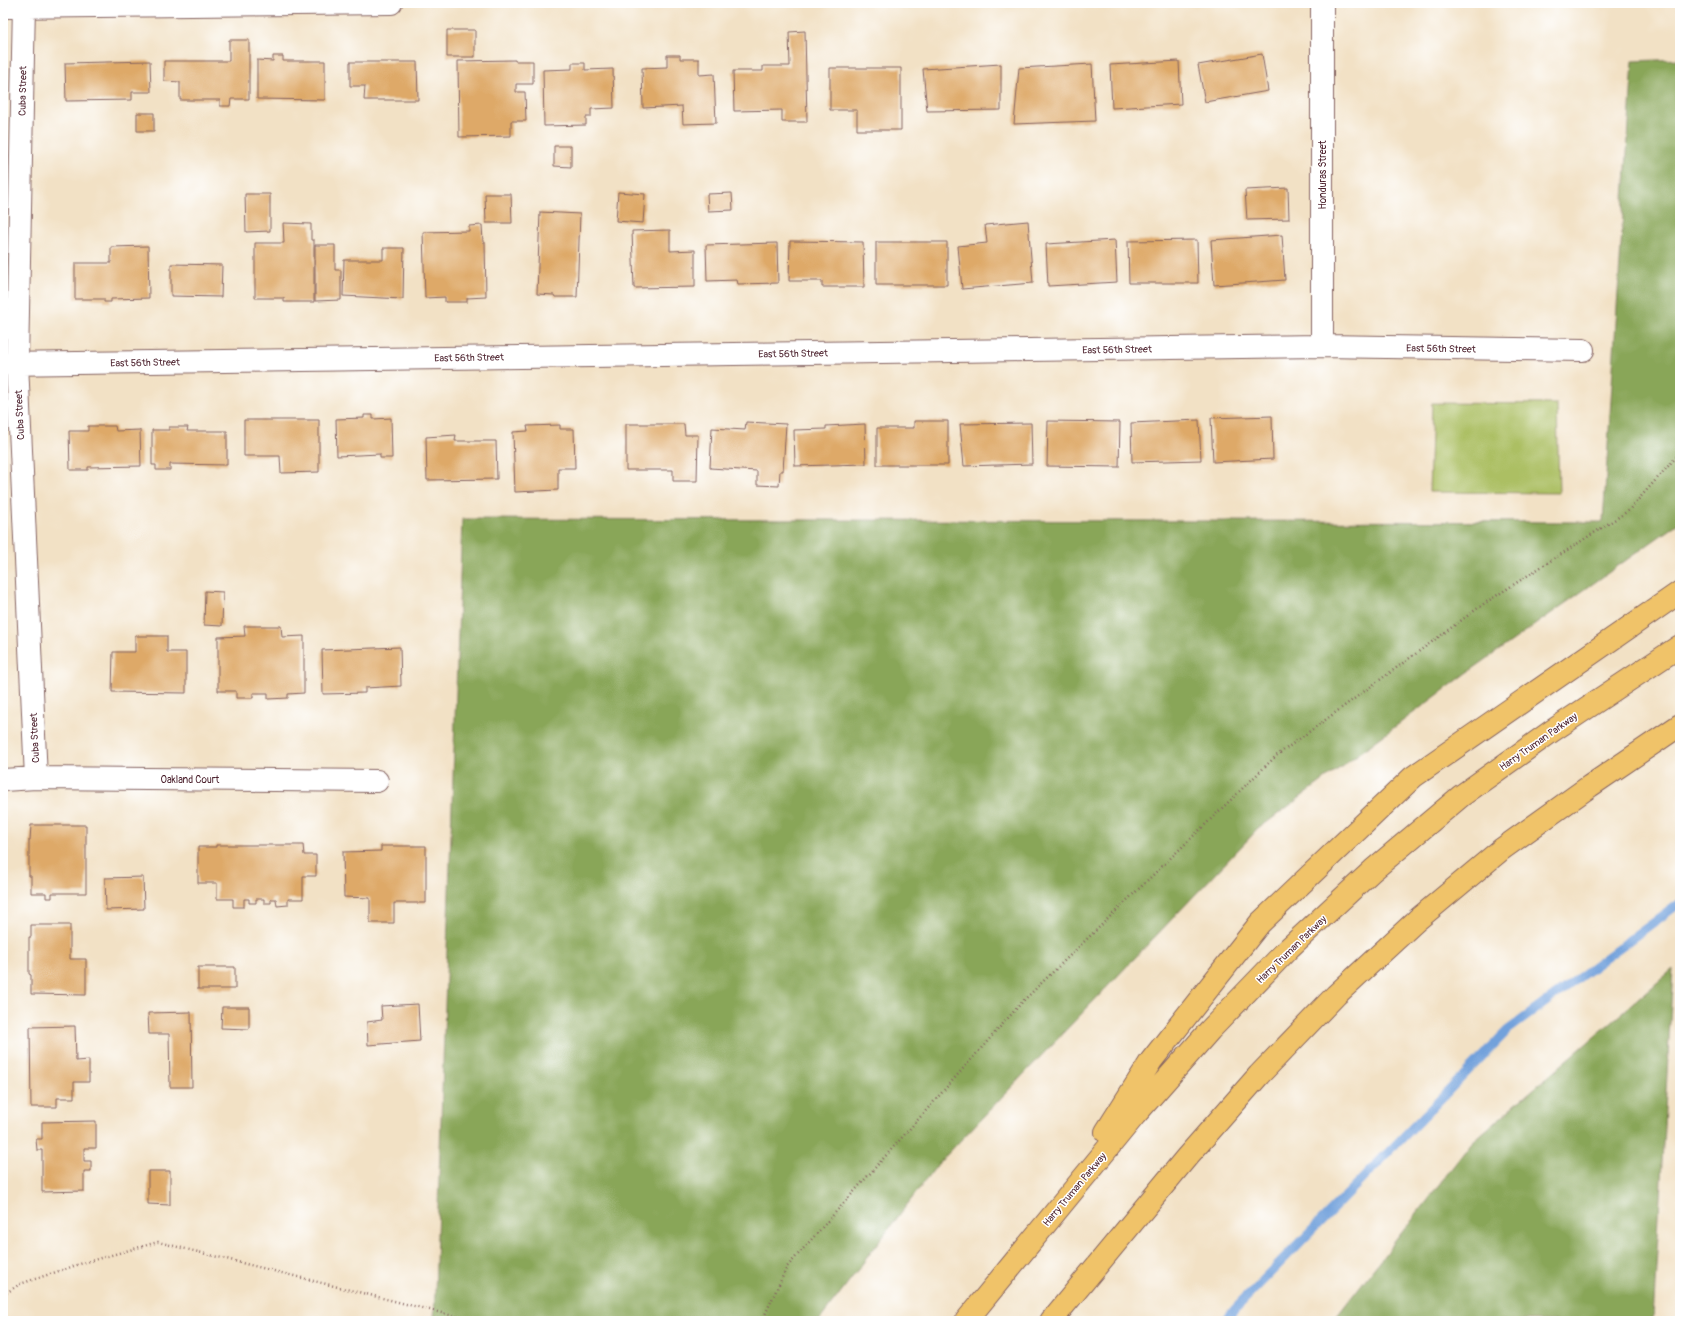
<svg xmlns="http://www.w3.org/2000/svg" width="1683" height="1324" font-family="Pangolin,sans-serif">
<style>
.green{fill:#acbf63;stroke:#7b6f47}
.forest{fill:#89a659;stroke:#6a6242}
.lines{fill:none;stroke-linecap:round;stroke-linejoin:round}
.stream{stroke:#72a1db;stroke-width:9}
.building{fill:#dea967}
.minor-casing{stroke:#856361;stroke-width:24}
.highway-casing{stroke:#856361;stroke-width:24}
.path{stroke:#856361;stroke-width:2.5;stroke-dasharray:1 3;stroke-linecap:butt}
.minor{stroke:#fff;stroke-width:22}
.highway{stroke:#f0c369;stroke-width:22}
.labels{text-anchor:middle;stroke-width:3;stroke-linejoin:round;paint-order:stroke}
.street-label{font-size:10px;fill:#4a1f2b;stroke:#fff}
</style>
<rect width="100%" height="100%" fill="#fff"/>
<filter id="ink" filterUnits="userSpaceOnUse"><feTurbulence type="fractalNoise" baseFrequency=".025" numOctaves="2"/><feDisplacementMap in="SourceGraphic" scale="8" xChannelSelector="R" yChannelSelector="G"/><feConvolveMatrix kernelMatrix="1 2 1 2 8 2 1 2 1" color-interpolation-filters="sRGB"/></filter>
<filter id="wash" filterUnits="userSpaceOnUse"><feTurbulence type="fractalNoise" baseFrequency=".012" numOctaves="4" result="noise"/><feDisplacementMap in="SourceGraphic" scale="16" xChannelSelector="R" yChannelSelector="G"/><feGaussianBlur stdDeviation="0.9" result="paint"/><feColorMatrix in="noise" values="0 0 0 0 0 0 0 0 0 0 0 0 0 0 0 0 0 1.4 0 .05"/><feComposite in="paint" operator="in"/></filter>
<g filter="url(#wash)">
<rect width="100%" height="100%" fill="#f2e1c5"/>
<path class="green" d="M1432,403L1557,404L1559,493L1429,492Z"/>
<path class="forest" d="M1680,59V522L1467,673L1258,829L938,1164L819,1321H434L462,519L1603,522L1633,61Z
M1673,969L1653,1321H1333L1472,1142Z"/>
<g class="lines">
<path class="stream" d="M1225,1321L1235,1309L1508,1030L1680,903"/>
</g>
<g id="blocks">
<path class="building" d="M447,30H475V57H447Z
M805,31L807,122H782V110L734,111L733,71H763V66H790L789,32Z
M229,40H249V99H231L230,106H220V100H180V82L164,81V61H229Z
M1262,54L1268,91L1205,102L1198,65Z
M667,55H680V59H699V75L714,74L716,123L683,124L682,106L643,108L642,68L667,67Z
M273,56H283V61H325V100L257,99V60L273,61Z
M515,60V61H533V84H516V92H525L526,121H511V136L459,137L458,61Z
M150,61L151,92H132V100L66,101L65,63Z
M1179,61L1181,104L1112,108L1110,65Z
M350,62H417L418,100H364L365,86H350Z
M572,63H585V70L613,69L614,108L591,109V117H586V125L544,126L543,70L572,69Z
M1001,64V110L927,111L923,69Z
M1092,64L1095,121L1014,124L1019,68Z
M830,68H901V130H857V110H830Z
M137,113H154V131H137Z
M554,146H571V167L554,166Z
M1288,188L1289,219L1247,220L1245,190Z
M618,192L645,194L643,223L616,221Z
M732,193L733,210L708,211L707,194Z
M245,194H270V231L246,232Z
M485,194H511L512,223H486Z
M540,212L580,214L577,297H555L554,295L537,294Z
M1028,221L1033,283L962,289L958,246L987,243L985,225Z
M283,223L311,224V240H314V302H284V298H255V243H284Z
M482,225L483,242H485L486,297L467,298V302H445V297L425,298L423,232L469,231V226Z
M670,230V251L695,250V287L634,288L632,231Z
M1282,235L1285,280L1214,285L1211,240Z
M1115,240L1117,282L1048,286L1046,244Z
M1197,240L1198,283H1129L1128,241Z
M790,241L863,242L864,287H822V281H789Z
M876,242H947V285H876Z
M777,243L778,283L738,284L737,280L707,281L706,245Z
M315,245H335V270H341V300L315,301Z
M148,246L149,298L111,299V302H104V299H75V263H111V247Z
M383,248H404L403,299L343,296L344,260H383Z
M171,264L222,265L221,297L171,296Z
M364,415H373V419L391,418L392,458H380V454L337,456L336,419L364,418Z
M1272,416L1273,459L1213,462L1211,418Z
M244,420H319V472L281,473L280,456H244Z
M1199,420L1201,460L1132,462L1131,423Z
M914,421H948V465H877V428H914Z
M1048,421L1120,422L1119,467L1047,466Z
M746,422L786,424L783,471H780L779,486L757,485V471L710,468L712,428L745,430Z
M1031,423L1032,464L964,466L960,424Z
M626,424H684L685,435H698L697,481H673V470H626Z
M865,424L866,464L795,466L794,430L826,429V426Z
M560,425V429H574L575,468H558V490L515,492L513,432L528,431L527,426Z
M88,426H115L116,431L140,430L141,466L88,467V470H70L69,431H88Z
M169,427H188L187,431H227V465L170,464V470H156V465H152V430H169Z
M456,435L455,441H496L497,479L427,480L426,437Z
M205,591L223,592L222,626L204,625Z
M244,626H281L282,637L304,636V693L288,694V698L268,699V693H253V698H236V691H218V637L245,636Z
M135,636H167V652H186V693L112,692L113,652H135Z
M400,647L401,686L365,688V693L323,694L322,650Z
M31,825H86V893H52V898H46V893H31V876H29V840H30Z
M216,845H303L304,855H316V876H303V899H288V905L277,906L276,899H271V903H264V899H256V903H249V899H244V907H233V899H217V883H198V847H216Z
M381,846H426V903H394V923H370V898L344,897L343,852L381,851Z
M143,877L144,909L106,910L105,878Z
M31,925H70V959H86V995L31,994V975L29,974V937H31Z
M198,967H235V989H198Z
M418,1004L420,1041L368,1045L367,1022L382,1020L381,1006Z
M222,1007H249V1029L221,1028Z
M191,1012L192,1087H170L169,1034H149L148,1013Z
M75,1026L76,1061L89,1060V1082H74V1098H57V1107H31L30,1027Z
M96,1121V1148H84V1161H91V1171H84V1191L42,1192V1150H37L36,1139H42V1122Z
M148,1171H170V1205L148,1204Z"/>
</g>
</g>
<g filter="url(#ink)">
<use href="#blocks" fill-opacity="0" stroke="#856361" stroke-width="1"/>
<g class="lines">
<g class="minor-casing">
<path id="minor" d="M24,3L17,363L36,778
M3,7L391,3
M1322,346V3
M3,364L1322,346L1583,350
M3,780L36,778L377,781"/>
</g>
<g class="highway-casing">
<path id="highway" d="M1106,1132L1151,1061L1260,923L1413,777L1680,592
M966,1321L1135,1115L1210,1030L1289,948L1373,870L1461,796L1552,731L1680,646
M1051,1321L1186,1158L1259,1075L1336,995L1417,920L1502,849L1590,786L1680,725"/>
</g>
<path class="path" d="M3,1295L20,1284L83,1263L158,1242L474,1321
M762,1321L787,1267L1024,1000L1276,756L1485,603L1628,511L1680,453"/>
<use href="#minor" class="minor"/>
<use href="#highway" class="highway"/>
</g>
</g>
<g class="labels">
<g class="street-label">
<text transform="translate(22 91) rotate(-89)" y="4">Cuba Street</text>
<text transform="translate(1322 175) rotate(-90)" y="4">Honduras Street</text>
<text transform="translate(1441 348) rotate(1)" y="4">East 56th Street</text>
<text transform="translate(1117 349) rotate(-1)" y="4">East 56th Street</text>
<text transform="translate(793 353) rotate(-1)" y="4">East 56th Street</text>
<text transform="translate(469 357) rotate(-1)" y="4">East 56th Street</text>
<text transform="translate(145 362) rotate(-1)" y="4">East 56th Street</text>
<text transform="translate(19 415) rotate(-93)" y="4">Cuba Street</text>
<text transform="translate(34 738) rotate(-93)" y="4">Cuba Street</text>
<text transform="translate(1538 741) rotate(-35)" y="4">Harry Truman Parkway</text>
<text x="190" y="783">Oakland Court</text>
<text transform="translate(1291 949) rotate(-44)" y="4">Harry Truman Parkway</text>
<text transform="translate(1074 1189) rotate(-50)" y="4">Harry Truman Parkway</text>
</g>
</g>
<rect width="1683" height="1324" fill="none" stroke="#fff" stroke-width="16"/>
</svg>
